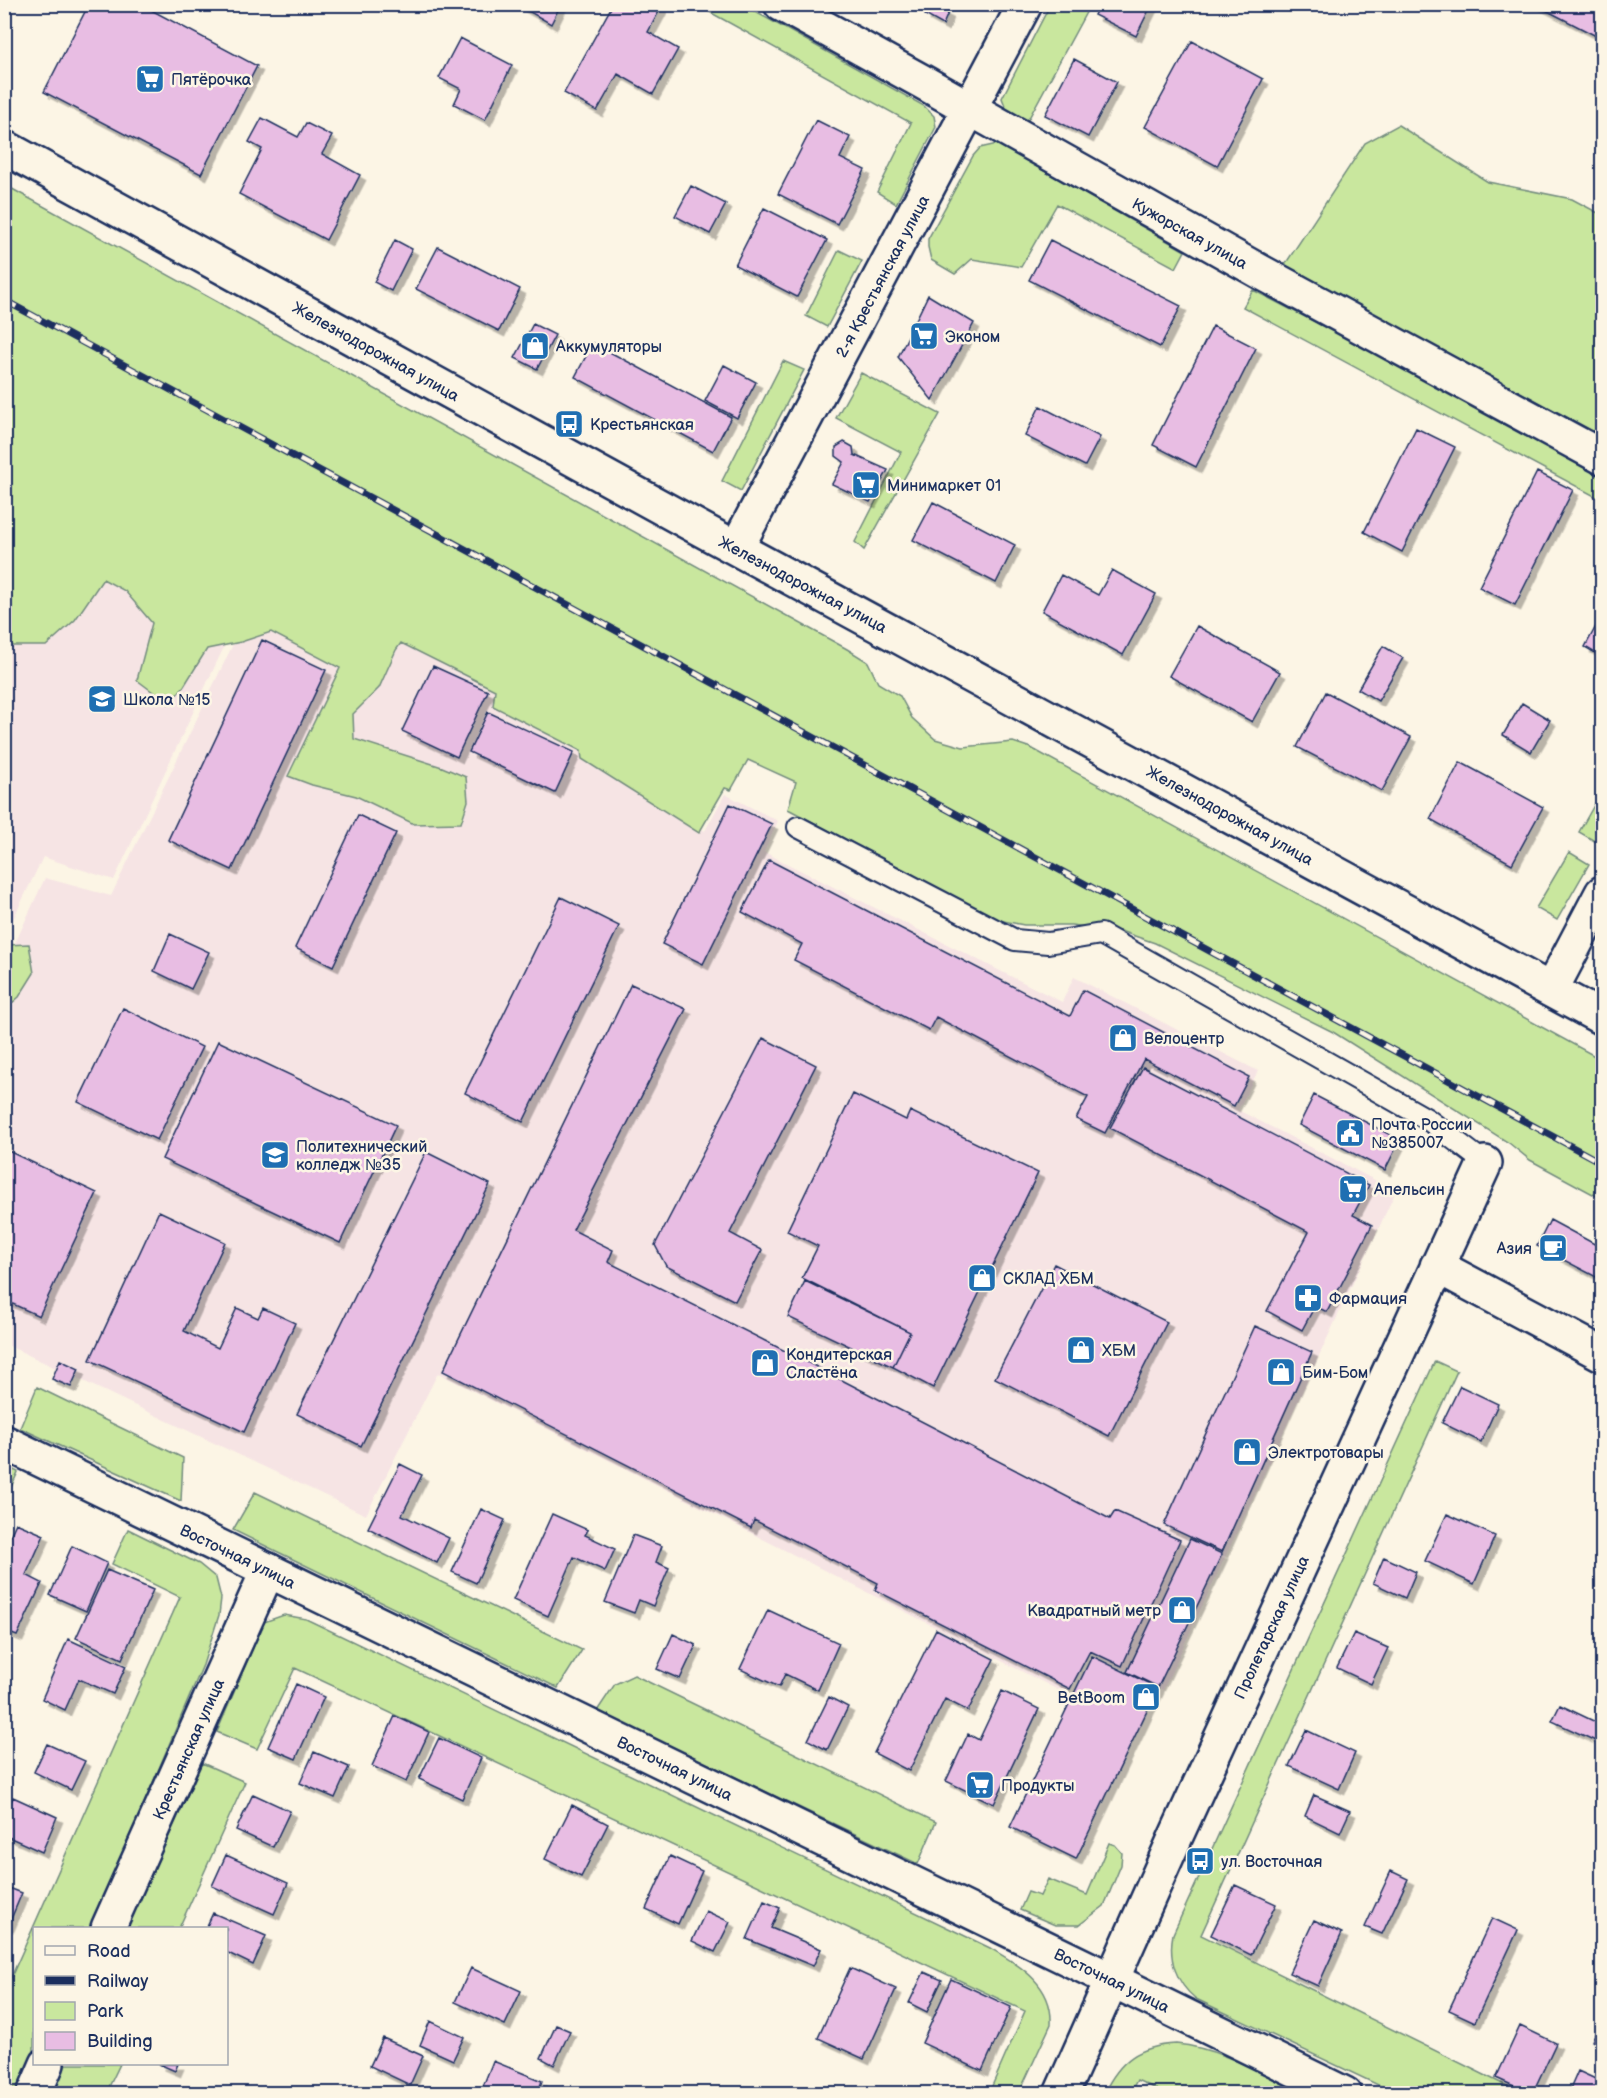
<svg xmlns="http://www.w3.org/2000/svg" width="1607" height="2098" font-family="'Balsamiq Sans',sans-serif">
<style>
.built{fill:#f6e4e4}
.green{fill:#c9e79e;stroke:#728b7e;stroke-width:1.5}
.building{fill:#e8bde3;stroke:#1b2f5e;stroke-width:1.5;filter:url(#shadow)}
.lines{fill:none;stroke-linecap:round;stroke-linejoin:round}
.service-casing{stroke:#1b2f5e;stroke-width:24}
.minor-casing{stroke:#1b2f5e;stroke-width:38}
.tertiary-casing{stroke:#1b2f5e;stroke-width:38}
.secondary-casing{stroke:#1b2f5e;stroke-width:38}
.service{stroke:#fcf5e5;stroke-width:20}
.minor{stroke:#fcf5e5;stroke-width:33}
.tertiary{stroke:#fcf5e5;stroke-width:33}
.secondary{stroke:#fcf5e5;stroke-width:33}
.rail-casing{stroke:#1b2f5e;stroke-width:7}
.rail{stroke:#fcf5e5;stroke-width:4.5;stroke-dasharray:14;stroke-linecap:butt}
.labels{text-anchor:middle;stroke-width:5;stroke-linejoin:round;paint-order:stroke}
.poi-label{font-size:16px;fill:#1b2f5e;stroke:#fcf5e5;text-anchor:start}
.street-label{font-size:16px;fill:#1b2f5e;stroke:#fcf5e5}
</style>
<defs>
<filter id="shadow"><feDropShadow dx="5.5" dy="5.5" stdDeviation="0" flood-color="#0004"/></filter>
</defs>
<rect width="100%" height="100%" fill="#fcf5e5"/>
<filter id="ink" filterUnits="userSpaceOnUse"><feTurbulence type="fractalNoise" baseFrequency=".0167" numOctaves="2"/><feDisplacementMap in="SourceGraphic" scale="12" xChannelSelector="R" yChannelSelector="G"/><feConvolveMatrix kernelMatrix="1 2 1 2 8 2 1 2 1" color-interpolation-filters="sRGB"/></filter>
<g filter="url(#ink)">
<path class="built" d="M5,403L274,541L114,880L43,857L5,936Z
M270,568L502,690V700L705,831L725,794L778,821L764,852L1062,1002L1074,977L1258,1071L1238,1110L1396,1191L1163,1690L1086,1650L1066,1694L438,1373L366,1515L5,1344V965L45,878L111,896Z"/>
<path class="green" d="M697,5H743L924,106L934,116L936,127L896,204L877,192L911,123Z
M1050,5H1090L1023,129L1009,116L1002,98Z
M1398,125L1488,182L1572,199L1602,215V436L1284,266L1365,143Z
M997,144L1185,251L1176,268L1057,204L1021,267L972,259L955,274L931,260L928,247V239L973,156L980,148Z
M5,185L847,649L868,662L878,683L900,696L912,718L935,739L963,747L1013,742L1031,748L1602,1060V1199L1530,1160L1509,1143L1333,1032L1155,943L1120,931L1071,925H1024L998,920L788,809L796,782L748,760L731,790L725,788L699,833L582,759L581,751L493,706L495,690L401,643L396,650L379,688L353,714L354,739L442,767L466,777L468,801L461,823L414,824L356,796L312,785L288,776L340,668L271,632L241,642L207,649L184,686L169,704L137,680L152,623L125,591L103,579L75,620L46,646H5Z
M839,250L862,261L827,327L806,316Z
M1253,290L1602,471V500L1243,307Z
M783,361L804,370L741,491L722,481Z
M861,373L940,414L864,550L855,542L901,452L836,418Z
M1602,791V836L1598,843L1579,832Z
M1569,852L1589,864L1557,920L1536,908Z
M29,944L34,973L19,997L5,1009V945Z
M1435,1361L1457,1371L1201,1935L1521,2093H1395L1196,1999C1176,1983 1168,1959 1173,1934Z
M37,1387L183,1458L181,1501L20,1428Z
M5,1466L18,1472L5,1500Z
M255,1492L582,1650L558,1688L233,1530Z
M128,1529L199,1564L216,1578L221,1598L219,1615L203,1665L91,1928H34V2054L16,2093L5,2094V1991L180,1597L112,1564Z
M284,1615L306,1619L990,1948C1020,1966 1053,1984 1051,2024L1019,2093H1008L992,2086L1025,2011L295,1668L257,1749L217,1732L264,1622Z
M634,1675L936,1822L918,1864L597,1711L615,1684Z
M202,1763L245,1782L179,1928H127Z
M1109,1843L1115,1845L1122,1853L1121,1865L1104,1906L1079,1925H1055L1020,1910L1028,1892L1040,1896L1048,1879L1087,1895Z
M1176,2044C1221,2048 1262,2074 1302,2093H1165L1137,2080L1130,2093H1104C1120,2060 1139,2046 1176,2044Z
M66,2064H120L106,2093H53Z"/>
<path class="building" d="M89,4H140L257,66L201,174L44,92Z
M516,4H561L551,24Z
M613,4H663L648,32L678,49L653,94L618,74L597,111L564,93Z
M930,4L948,13L943,25L925,15Z
M1100,4H1152L1136,36L1094,15Z
M1534,4H1602V39Z
M460,38L512,65L485,120L454,104L461,89L439,78Z
M1192,41L1263,79L1217,166L1145,127Z
M1074,59L1117,82L1088,137L1045,115Z
M262,118L298,137L306,123L332,136L322,154L360,175L326,240L239,194L262,149L249,142Z
M816,120L850,137L840,158L865,170L837,224L778,194Z
M691,186L726,204L710,234L675,216Z
M764,208L827,240L797,297L735,265Z
M395,240L412,249L391,291L374,282Z
M1050,240L1181,306L1160,347L1029,280Z
M438,247L520,289L499,331L416,289Z
M928,295L974,323L932,400L898,357Z
M533,324L555,335L537,369L515,358Z
M1213,326L1256,348L1196,467L1153,445Z
M593,343L731,417L713,451L575,377Z
M724,365L756,382L737,418L705,401Z
M1040,406L1100,437L1085,466L1025,436Z
M1416,428L1455,447L1402,552L1364,532Z
M844,442L853,447L854,455L888,470L870,502L832,484L844,462L836,456V447Z
M1537,472L1573,490L1515,605L1479,587Z
M933,502L1015,545L996,583L913,540Z
M1112,570L1156,594L1123,655L1042,611L1061,575L1098,595Z
M1602,615V657L1585,647Z
M1197,626L1280,672L1252,722L1169,676Z
M262,640L326,670L232,870L168,840Z
M1383,646L1403,658L1378,701L1358,689Z
M433,666L488,691L457,757L402,731Z
M1326,692L1411,737L1382,791L1297,747Z
M1522,703L1550,720L1531,752L1503,735Z
M488,712L574,752L555,793L469,752Z
M1460,762L1543,807L1512,864L1430,819Z
M730,804L772,824L703,964L662,944Z
M358,815L396,833L333,966L295,948Z
M769,860L1070,1016L1083,990L1249,1077L1234,1106L1144,1059L1105,1133L1076,1119L1088,1097L936,1017L929,1030L794,960L802,944L742,912Z
M561,897L619,926L523,1122L465,1093Z
M170,934L209,952L191,989L154,971Z
M631,984L686,1009L573,1230L613,1250L608,1262L807,1362L1110,1519L1115,1511L1180,1540L1122,1666L1090,1651L1070,1689L875,1590L878,1583L754,1520L751,1528L443,1371Z
M123,1008L202,1047L157,1140L78,1102Z
M763,1038L816,1065L730,1233L762,1250L735,1301L666,1266L655,1245Z
M218,1041L396,1125L340,1243L162,1159Z
M1143,1067L1369,1185L1353,1215L1372,1225L1327,1312L1315,1306L1302,1330L1267,1311L1309,1232L1110,1128Z
M853,1094L906,1120L910,1111L1038,1173L933,1388L893,1367L910,1332L802,1278L818,1246L787,1231Z
M1314,1095L1400,1140L1385,1170L1299,1125Z
M4,1149L97,1193L39,1316L4,1300Z
M426,1152L490,1184L361,1446L297,1414Z
M159,1211L225,1242L184,1331L218,1348L237,1308L258,1318L263,1308L295,1323L244,1432L90,1360Z
M1550,1220L1602,1248V1280L1537,1246Z
M1054,1264L1167,1322L1109,1436L995,1378Z
M805,1281L910,1332L893,1367L788,1317Z
M1255,1326L1312,1352L1222,1552L1164,1525Z
M60,1360L79,1369L71,1387L52,1379Z
M1460,1386L1498,1404L1481,1442L1442,1423Z
M400,1464L422,1475L402,1515L449,1538L437,1563L368,1528Z
M481,1509L505,1520L476,1583L452,1572Z
M552,1514L588,1530L585,1535L615,1549L605,1571L574,1557L548,1616L513,1600Z
M1447,1514L1495,1536L1474,1584L1425,1561Z
M16,1523L44,1535L26,1575L42,1583L17,1636L4,1631V1549Z
M633,1535L662,1546L656,1562L669,1568L653,1606L639,1600L634,1613L605,1602Z
M1190,1539L1222,1554L1158,1687L1127,1672Z
M72,1546L107,1563L86,1611L50,1595Z
M1384,1557L1416,1572L1405,1598L1373,1583Z
M107,1570L153,1590L122,1659L76,1638Z
M768,1610L839,1643L818,1690L785,1674L779,1687L740,1669Z
M936,1629L994,1659L968,1711L945,1699L909,1771L874,1753Z
M1354,1633L1388,1648L1371,1684L1337,1668Z
M673,1634L696,1645L680,1679L657,1669Z
M68,1639L126,1666L113,1694L79,1679L65,1710L42,1699Z
M1092,1656L1158,1688L1076,1859L1010,1827Z
M296,1684L324,1697L296,1759L268,1747Z
M1002,1691L1039,1709L994,1804L946,1781L968,1734L979,1740Z
M829,1697L848,1707L827,1750L808,1740Z
M1560,1705L1602,1725V1744L1552,1721Z
M395,1716L429,1732L406,1782L372,1766Z
M1306,1730L1355,1753L1339,1789L1289,1766Z
M439,1738L481,1758L462,1799L419,1779Z
M47,1744L85,1761L71,1790L34,1772Z
M314,1752L349,1767L335,1798L300,1783Z
M253,1794L290,1811L273,1847L236,1830Z
M1314,1795L1350,1811L1340,1833L1305,1816Z
M13,1797L57,1817L42,1852L4,1835V1817Z
M572,1805L608,1824L581,1877L545,1859Z
M226,1855L288,1883L274,1914L212,1886Z
M670,1856L702,1871L678,1924L646,1909Z
M1391,1871L1408,1879L1382,1934L1365,1927Z
M1235,1885L1276,1904L1251,1955L1211,1935Z
M4,1886L22,1893L8,1926L4,1925Z
M764,1901L780,1908L771,1928L821,1949L813,1966L747,1939Z
M706,1911L730,1922L715,1952L692,1941Z
M213,1913L266,1936L253,1965L226,1952V1928H206Z
M1492,1918L1518,1930L1475,2022L1449,2010Z
M1314,1920L1342,1933L1318,1986L1289,1973Z
M471,1968L521,1991L505,2025L455,2002Z
M850,1968L896,1989L864,2059L818,2038Z
M924,1972L942,1980L927,2012L909,2003Z
M951,1979L1011,2007L982,2071L922,2043Z
M1602,2018V2046L1592,2041Z
M430,2021L464,2037L453,2060L420,2045Z
M556,2025L570,2031L554,2065L541,2058Z
M1520,2026L1556,2043L1532,2094L1496,2078Z
M383,2038L423,2056L410,2085L370,2066Z
M493,2061L542,2081L537,2094H480Z
M159,2064H178L175,2071Z
M1578,2071L1602,2082L1597,2094H1568Z"/>
<g class="lines">
<g class="service-casing">
<path id="service" d="M798,827L1015,940L1048,943L1101,934L1427,1119L1485,1163"/>
</g>
<g class="minor-casing">
<path id="minor" d="M781,4L921,81L1259,271L1602,457
M737,547L1025,4
M1551,990L1602,893
M108,1928L268,1570
M1112,1980L1345,2094
M34,2094L47,2064"/>
</g>
<g class="tertiary-casing">
<path id="tertiary" d="M1437,1266L1602,1354
M4,1442L1112,1980
M1061,2094L1176,1836L1485,1163"/>
</g>
<g class="secondary-casing">
<path id="secondary" d="M4,147L697,527L1602,1018"/>
</g>
<use href="#service" class="service"/>
<use href="#minor" class="minor"/>
<use href="#tertiary" class="tertiary"/>
<use href="#secondary" class="secondary"/>
<g class="rail-casing">
<path id="rail" d="M4,300L1602,1163"/>
</g>
<use href="#rail" class="rail"/>
</g>
</g>
<defs>
<g id="supermarket-square" transform="scale(1.5)"><rect x="-9" y="-9" width="18" height="18" rx="4" fill="#1f6fb2" stroke="#fcf5e5"/><path d="M-6-5.5h2.5l.6 2H6L4.5 2H-2.5L-4.4-4H-6ZM-1.5 3.2a1.3 1.3 0 1 0 .1 0ZM3 3.2a1.3 1.3 0 1 0 .1 0Z" fill="#fff"/></g>
<g id="shop-square" transform="scale(1.5)"><rect x="-9" y="-9" width="18" height="18" rx="4" fill="#1f6fb2" stroke="#fcf5e5"/><path d="M-5-2.5h2.3a2.7 3.5 0 0 1 5.4 0H5L5.5 6h-11ZM-1.5-2.5h3a1.5 2.3 0 0 0-3 0Z" fill="#fff"/></g>
<g id="bus-square" transform="scale(1.5)"><rect x="-9" y="-9" width="18" height="18" rx="4" fill="#1f6fb2" stroke="#fcf5e5"/><path d="M-5-6H5V4H4V6H2V4H-2V6H-4V4H-5ZM-3.5-4V0h7V-4ZM-3.5 1.2v1.5H-2V1.2ZM2 1.2v1.5H3.5V1.2Z" fill="#fff"/></g>
<g id="school-square" transform="scale(1.5)"><rect x="-9" y="-9" width="18" height="18" rx="4" fill="#1f6fb2" stroke="#fcf5e5"/><path d="M0-5L7-2L0 1L-7-2ZM-4 1L0 2.5L4 1V4Q0 6-4 4Z" fill="#fff"/></g>
<g id="civic-square" transform="scale(1.5)"><rect x="-9" y="-9" width="18" height="18" rx="4" fill="#1f6fb2" stroke="#fcf5e5"/><path d="M-.6-6.5H3V-4.5H.6V-3L4-1V1h2V6H-6V1h2V-1L-.6-3ZM-1.2 2.5V6h2.4V2.5Z" fill="#fff"/></g>
<g id="university-square" transform="scale(1.5)"><rect x="-9" y="-9" width="18" height="18" rx="4" fill="#1f6fb2" stroke="#fcf5e5"/><path d="M0-5L7-2L0 1L-7-2ZM-4 1L0 2.5L4 1V4Q0 6-4 4Z" fill="#fff"/></g>
<g id="cafe-square" transform="scale(1.5)"><rect x="-9" y="-9" width="18" height="18" rx="4" fill="#1f6fb2" stroke="#fcf5e5"/><path d="M-5.5-4.5H6V0H3Q3 3.5 0 3.5H-2.5Q-5.5 3.5-5.5 0ZM3-3.2v2h1.7v-2ZM-6 4.5H4V6H-6Z" fill="#fff"/></g>
<g id="pharmacy-square" transform="scale(1.5)"><rect x="-9" y="-9" width="18" height="18" rx="4" fill="#1f6fb2" stroke="#fcf5e5"/><path d="M-2-6h4v4h4v4h-4v4h-4v-4h-4v-4h4Z" fill="#fff"/></g>
</defs>
<g fill-rule="evenodd">
<use href="#supermarket-square" x="150" y="79"/>
<use href="#supermarket-square" x="924" y="336"/>
<use href="#shop-square" x="535" y="346"/>
<use href="#bus-square" x="569" y="424"/>
<use href="#supermarket-square" x="866" y="485"/>
<use href="#school-square" x="102" y="699"/>
<use href="#shop-square" x="1123" y="1038"/>
<use href="#civic-square" x="1350" y="1133"/>
<use href="#university-square" x="275" y="1155"/>
<use href="#supermarket-square" x="1353" y="1189"/>
<use href="#cafe-square" x="1553" y="1248"/>
<use href="#shop-square" x="982" y="1278"/>
<use href="#pharmacy-square" x="1308" y="1298"/>
<use href="#shop-square" x="1081" y="1350"/>
<use href="#shop-square" x="765" y="1363"/>
<use href="#shop-square" x="1281" y="1372"/>
<use href="#shop-square" x="1247" y="1452"/>
<use href="#shop-square" x="1182" y="1610"/>
<use href="#shop-square" x="1146" y="1697"/>
<use href="#supermarket-square" x="980" y="1785"/>
<use href="#bus-square" x="1200" y="1861"/>
</g>
<g class="labels">
<g class="poi-label">
<text x="171" y="85">Пятёрочка</text>
<text x="945" y="342">Эконом</text>
<text x="556" y="352">Аккумуляторы</text>
<text x="590" y="430">Крестьянская</text>
<text x="887" y="491">Минимаркет 01</text>
<text x="123" y="705">Школа №15</text>
<text x="1144" y="1044">Велоцентр</text>
<text x="1371" y="1130">Почта России<tspan x="1371" dy="18">№385007</tspan></text>
<text x="296" y="1152">Политехнический<tspan x="296" dy="18">колледж №35</tspan></text>
<text x="1374" y="1195">Апельсин</text>
<text x="1532" y="1254" text-anchor="end">Азия</text>
<text x="1003" y="1284">СКЛАД ХБМ</text>
<text x="1329" y="1304">Фармация</text>
<text x="1102" y="1356">ХБМ</text>
<text x="786" y="1360">Кондитерская<tspan x="786" dy="18">Сластёна</tspan></text>
<text x="1302" y="1378">Бим-Бом</text>
<text x="1268" y="1458">Электротовары</text>
<text x="1161" y="1616" text-anchor="end">Квадратный метр</text>
<text x="1125" y="1703" text-anchor="end">BetBoom</text>
<text x="1001" y="1791">Продукты</text>
<text x="1221" y="1867">ул. Восточная</text>
</g>
<g class="street-label">
<text transform="translate(1190 233) rotate(29)" y="6">Кужорская улица</text>
<text transform="translate(882 276) rotate(-62)" y="6">2-я Крестьянская улица</text>
<text transform="translate(376 351) rotate(29)" y="6">Железнодорожная улица</text>
<text transform="translate(803 584) rotate(28)" y="6">Железнодорожная улица</text>
<text transform="translate(1230 815) rotate(29)" y="6">Железнодорожная улица</text>
<text transform="translate(238 1556) rotate(26)" y="6">Восточная улица</text>
<text transform="translate(1271 1627) rotate(-65)" y="6">Пролетарская улица</text>
<text transform="translate(188 1749) rotate(-66)" y="6">Крестьянская улица</text>
<text transform="translate(675 1768) rotate(26)" y="6">Восточная улица</text>
<text transform="translate(1112 1980) rotate(26)" y="6">Восточная улица</text>
</g>
</g>
<rect width="1607" height="2098" fill="none" stroke="#fcf5e5" stroke-width="24"/>
<rect x="12" y="12" width="1583" height="2074" fill="none" stroke="#1b2f5e" stroke-width="2" filter="url(#ink)"/>
<rect x="33" y="1927" width="195" height="138" fill="#fcf5e5" stroke="#a2a6af" stroke-width="1.5"/>
<rect x="45" y="1946" width="30" height="9" fill="#fcf5e5" stroke="#a2a6af" stroke-width="1.5"/>
<text x="87" y="1957" font-size="18" fill="#1b2f5e">Road</text>
<rect x="45" y="1976" width="30" height="9" fill="#1b2f5e" stroke="#a2a6af" stroke-width="1.5"/>
<text x="87" y="1987" font-size="18" fill="#1b2f5e">Railway</text>
<rect x="45" y="2002" width="30" height="18" fill="#c9e79e" stroke="#a2a6af" stroke-width="1.5"/>
<text x="87" y="2017" font-size="18" fill="#1b2f5e">Park</text>
<rect x="45" y="2032" width="30" height="18" fill="#e8bde3" stroke="#a2a6af" stroke-width="1.5"/>
<text x="87" y="2047" font-size="18" fill="#1b2f5e">Building</text>
</svg>
